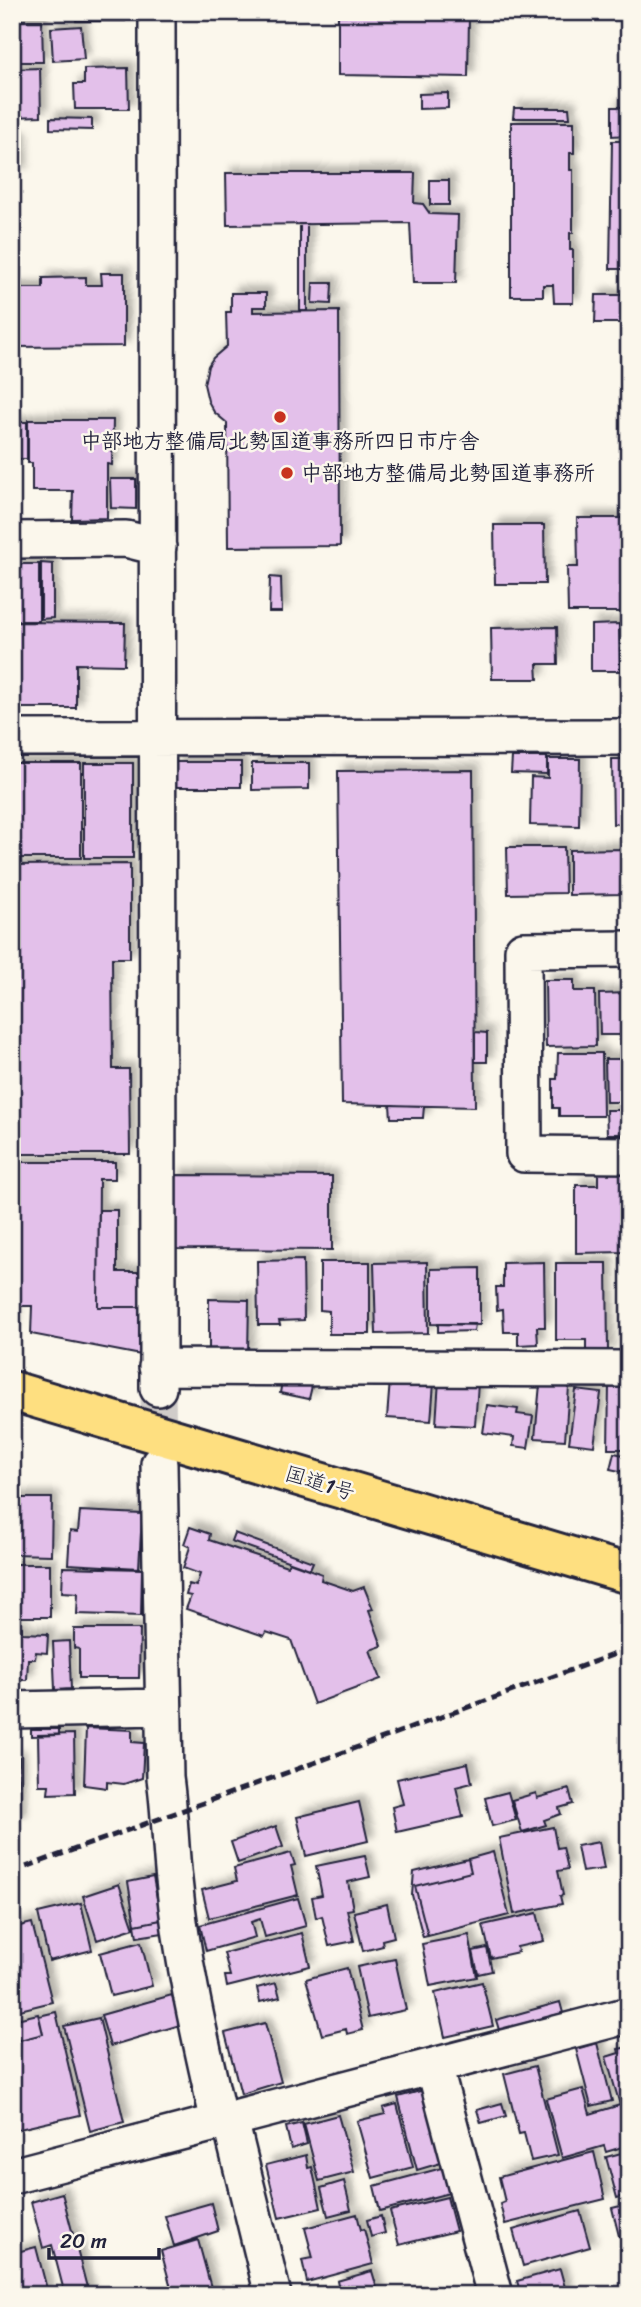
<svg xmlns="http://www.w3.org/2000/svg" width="641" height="2307" font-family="Sriracha,'Klee One',sans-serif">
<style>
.building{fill:#e3c0ea;stroke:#22223b;stroke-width:2;filter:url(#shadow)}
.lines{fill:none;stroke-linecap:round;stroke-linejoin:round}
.minor-tunnel{stroke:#d0ccc9;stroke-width:35;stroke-dasharray:35 18;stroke-linecap:butt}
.minor-casing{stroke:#22223b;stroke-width:40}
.trunk-casing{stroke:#22223b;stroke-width:44}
.minor{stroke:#fbf7ec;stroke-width:35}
.trunk{stroke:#fedf80;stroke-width:38}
.rail{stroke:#22223b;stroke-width:5;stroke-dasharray:10 5;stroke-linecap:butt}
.poi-dot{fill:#c8321e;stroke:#fbf7ec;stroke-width:2.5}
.labels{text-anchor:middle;stroke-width:5;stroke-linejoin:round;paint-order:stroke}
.poi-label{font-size:21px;font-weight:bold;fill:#22223b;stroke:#fbf7ec}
.street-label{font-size:21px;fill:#22223b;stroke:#fbf7ec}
</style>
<defs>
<filter id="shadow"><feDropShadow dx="6" dy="-6" stdDeviation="3.5" flood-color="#0004"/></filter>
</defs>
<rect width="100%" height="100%" fill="#fbf7ec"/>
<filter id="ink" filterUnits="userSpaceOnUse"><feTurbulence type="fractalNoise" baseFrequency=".0143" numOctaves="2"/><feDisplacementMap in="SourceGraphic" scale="14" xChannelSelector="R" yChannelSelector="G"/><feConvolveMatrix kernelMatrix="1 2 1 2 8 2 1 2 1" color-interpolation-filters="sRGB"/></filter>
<g filter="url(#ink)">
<path class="building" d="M12,12H38V14L12,15Z
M76,12H125V21H76Z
M263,12H286V18H263Z
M338,15L469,16L468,77L338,75Z
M16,20H42L43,62H17Z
M81,26L84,59L53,61L51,28Z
M40,68L41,116L12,117V69Z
M128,68L129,109H75L74,84H84V69Z
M448,93V108L419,109V94Z
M612,107H626V135L612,136Z
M514,108H569L570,118H513Z
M50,118L92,119V130L50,129Z
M511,122H574V153H570V170H573V233H570V250H573V303H554L553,285H543V296H511Z
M12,138H20L21,172L12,173Z
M612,141H625V269H610Z
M226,173H415L414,203L423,204L430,214L458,215L456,283H413L410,223L227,225Z
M430,180H449V205H430Z
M300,224H307V311H300Z
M101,273H124V346L12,347V288H43V278L86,277V285H102Z
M313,283H332L331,304L312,303Z
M231,293H266V307H253V312L339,311L340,546L228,547L227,423L214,412L208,401L204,384L208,366L213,358L227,346L226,312H231Z
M596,295H626L625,323H595Z
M28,420H113L112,465L107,464V518L72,519L73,491H32V463H28Z
M12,422H27V459H12Z
M110,479H136V509L111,508Z
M577,518H626L627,612H568L567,567H578Z
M494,525H544L545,584H495Z
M41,563L53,564V618L41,619Z
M12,564H39V621H12Z
M270,577L281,578L282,612H269Z
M12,622L125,623L124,665L76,664V708H12Z
M629,623V657L625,658L624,624Z
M619,624L620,671H591V625Z
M557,627L558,664H537L538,679H492L491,628Z
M512,757H547V774L511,773Z
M548,759H580L579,826L530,825L531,777L548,778Z
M612,759H629V823L613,824Z
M175,762H241V787H175Z
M12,763H81V858H12Z
M84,763H133V858H84Z
M252,763H309V789L252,790Z
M473,770L475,1107L342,1104L338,771Z
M507,847H564L565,893L508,894Z
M623,849V894L569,895V850Z
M130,864V958H112L113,1069H129L130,1154H12V865Z
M545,980H574V991H595L596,1046L546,1047Z
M629,993V1035H600L599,994Z
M475,1032L487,1033V1062H475Z
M558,1053H602L603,1116H559V1108H553V1079H557Z
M605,1059H629V1102H606Z
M390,1105L424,1106L423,1118H391Z
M606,1110H629V1134H607Z
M12,1162H115V1179H99L98,1307H141V1355L31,1334L32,1306H14V1329H12Z
M598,1172H626V1252L576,1253V1185H598Z
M176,1175L332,1176V1250L175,1249Z
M99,1210H117V1272H141V1307H98Z
M303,1260L304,1320L279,1321L280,1325H258L257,1261Z
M320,1262H370V1334H329V1311L320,1310Z
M427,1262L428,1333L376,1334L374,1263Z
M544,1262L545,1327H537L538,1344L518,1345V1332H504L503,1309L497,1310L496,1287H503V1263Z
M556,1263H607L608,1353H586V1340H556Z
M480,1268V1325L431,1324V1269Z
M209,1299L249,1300L248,1354L209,1353Z
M438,1324H475L474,1331L438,1332Z
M390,1380L434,1383L431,1421L387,1418Z
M439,1380L478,1383L475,1426L436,1424Z
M282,1381L312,1386L309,1399L280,1393Z
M609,1383H629V1449H608Z
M540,1384L569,1387L565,1440L535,1438Z
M576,1390L601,1393L594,1446L569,1443Z
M487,1405L518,1409L517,1414L533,1416L528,1448L513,1446L514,1437L483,1433Z
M614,1453L629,1456V1473L610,1469Z
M12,1498H52L51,1555L12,1554Z
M80,1511L142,1514L139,1568L68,1564L70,1531L78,1532Z
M190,1527L210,1534L209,1540L287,1566L289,1562L322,1574L321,1580L353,1591L364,1587L373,1609L369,1610L382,1646L370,1650L381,1679L314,1704L291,1640L266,1632L264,1636L186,1609L191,1596L186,1595L189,1584L196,1586L200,1574L183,1568L190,1547L184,1544Z
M234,1533L313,1562L310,1569L231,1541Z
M12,1564H50V1617H12Z
M63,1567L142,1569L141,1616L77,1614L78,1593L62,1592Z
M12,1626L22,1627V1633L48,1634L47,1653L36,1652L35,1659H28L27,1680H12Z
M74,1629H140L139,1678H79V1649L74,1648Z
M69,1641L71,1689L55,1690L53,1642Z
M86,1728L132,1730V1742L144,1743L142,1778L124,1784L107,1782V1788L84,1785Z
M31,1729H59V1735L31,1736Z
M74,1734L75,1793L48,1794L49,1785H39L38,1735Z
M12,1757H19L20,1821H12Z
M468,1763L472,1783L456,1787L463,1817L397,1832L392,1807L403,1804L397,1779Z
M569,1789L573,1804L559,1808L561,1814L544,1820L546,1825L522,1832L512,1800L536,1793L537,1798Z
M508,1792L516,1820L492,1826L485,1798Z
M359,1802L368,1841L306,1856L297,1817Z
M276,1826L283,1847L238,1863L231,1842Z
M553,1827L557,1848L563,1847L568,1869L558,1871L563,1895L560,1896L562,1904L514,1914L499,1838Z
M599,1842L604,1869L582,1872L577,1846Z
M493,1852L509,1915L428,1936L415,1886L471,1872L468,1859Z
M291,1853L295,1865L291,1866L298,1895L209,1918L202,1890L237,1881L234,1868Z
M365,1856L370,1877L348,1882L353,1909L347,1910L354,1941L329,1946L322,1916L316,1918L312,1897L322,1895L316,1866Z
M468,1859L471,1872L415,1886L428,1936L423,1937L412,1895L414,1872Z
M153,1877L161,1920L135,1925L128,1882Z
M119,1884L134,1928L97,1940L83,1896Z
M298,1898L306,1926L265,1937L260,1919L251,1922L255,1937L206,1951L200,1925Z
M81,1903L92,1950L49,1961L38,1913Z
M387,1904L394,1937L382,1940L383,1946L363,1951L354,1912Z
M537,1913L544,1941L517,1947L518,1952L491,1958L483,1925Z
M161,1920L163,1933L137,1937L135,1925Z
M32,1923L52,2002L12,2012V1928Z
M302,1933L310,1966L227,1987L225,1976H230L224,1953Z
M469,1935L477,1977L430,1986L422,1944Z
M141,1942L152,1986L111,1996L100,1953Z
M487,1948L492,1971L478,1974L473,1951Z
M395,1959L406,2010L368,2018L357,1967Z
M347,1968L363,2030L347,2034L346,2029L322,2035L306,1979Z
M482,1982L493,2026L445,2037L435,1993Z
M276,1983L280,1997L260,2002L257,1988Z
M172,1995L180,2025L110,2046L101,2015Z
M560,2002L563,2013L499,2030L496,2020Z
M56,2012L80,2115L15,2130L12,2120V2042L43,2034L39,2016Z
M38,2014L43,2034L12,2042V2020Z
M99,2018L124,2122L90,2131L64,2026Z
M265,2023L281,2082L241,2094L225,2033Z
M597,2043L612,2101L591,2106L576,2049Z
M629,2047V2145L606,2152L604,2146L562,2158L546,2099L583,2089L590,2114L620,2105L606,2057L619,2053L618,2049Z
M535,2066L558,2155L531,2161L524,2133L519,2134L504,2074Z
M424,2090L444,2162L417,2170L398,2097Z
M502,2103L506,2116L481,2123L477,2110Z
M397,2104L413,2167L373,2178L357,2121L385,2114L383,2108Z
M338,2115L354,2172L319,2181L304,2124Z
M302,2123L307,2144L291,2149L286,2127Z
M629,2151V2195L617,2198L606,2157Z
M594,2152L605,2199L505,2224L500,2204L505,2202L499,2177Z
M306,2155L308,2168L312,2167L321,2208L279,2218L266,2165Z
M442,2168L449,2193L380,2211L374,2186Z
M344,2181L351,2210L328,2216L321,2188Z
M62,2193L89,2295H65L52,2245L43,2248L31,2202Z
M447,2197L456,2231L399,2245L390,2211Z
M211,2203L218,2231L174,2246L165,2216Z
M629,2204V2234L619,2236L612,2208Z
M580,2211L590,2247L523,2266L513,2230Z
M357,2214L361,2230L364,2229L373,2264L307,2282L302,2260L313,2258L305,2228Z
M381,2216L385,2233L371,2237L367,2220Z
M198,2240L213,2295H173L161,2251Z
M36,2247L48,2293L12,2295V2261H15L13,2253Z
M560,2269L567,2295H521L517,2281Z
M372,2271L379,2295H340L337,2281Z"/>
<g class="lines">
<path class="minor-tunnel" d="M158,1388L159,1462"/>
<g class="minor-casing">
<path id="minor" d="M157,12L158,1388
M12,540L126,539L158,547
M12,738L629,737
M629,949L523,950L524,1154L629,1155
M157,1367L629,1369
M159,1464L165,1778C170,1812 170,1846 174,1880C182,1962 201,2042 219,2122
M12,1710L163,1707
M434,2066L495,2295
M230,2120L273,2295
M12,2176L629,2015"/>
</g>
<g class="trunk-casing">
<path id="trunk" d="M12,1391L629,1574"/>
</g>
<use href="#minor" class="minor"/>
<use href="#trunk" class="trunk"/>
<path class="rail" d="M12,1872L629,1649"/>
</g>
</g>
<g class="poi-dot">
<circle cx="280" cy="417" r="7"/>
<circle cx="287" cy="473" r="7"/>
</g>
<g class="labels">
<g class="poi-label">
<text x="280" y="448">中部地方整備局北勢国道事務所四日市庁舎</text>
<text x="301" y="480" text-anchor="start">中部地方整備局北勢国道事務所</text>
</g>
<g class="street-label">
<text transform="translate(320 1483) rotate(17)" y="7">国道1号</text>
</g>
</g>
<rect width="641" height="2307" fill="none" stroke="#fbf7ec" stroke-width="42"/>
<rect x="21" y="21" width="599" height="2265" fill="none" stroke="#22223b" stroke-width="2.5" filter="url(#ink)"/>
<path d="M49 2248v10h110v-10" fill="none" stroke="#22223b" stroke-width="3.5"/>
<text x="60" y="2248" font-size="21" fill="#22223b" stroke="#fbf7ec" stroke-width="5" paint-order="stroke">20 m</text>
</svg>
